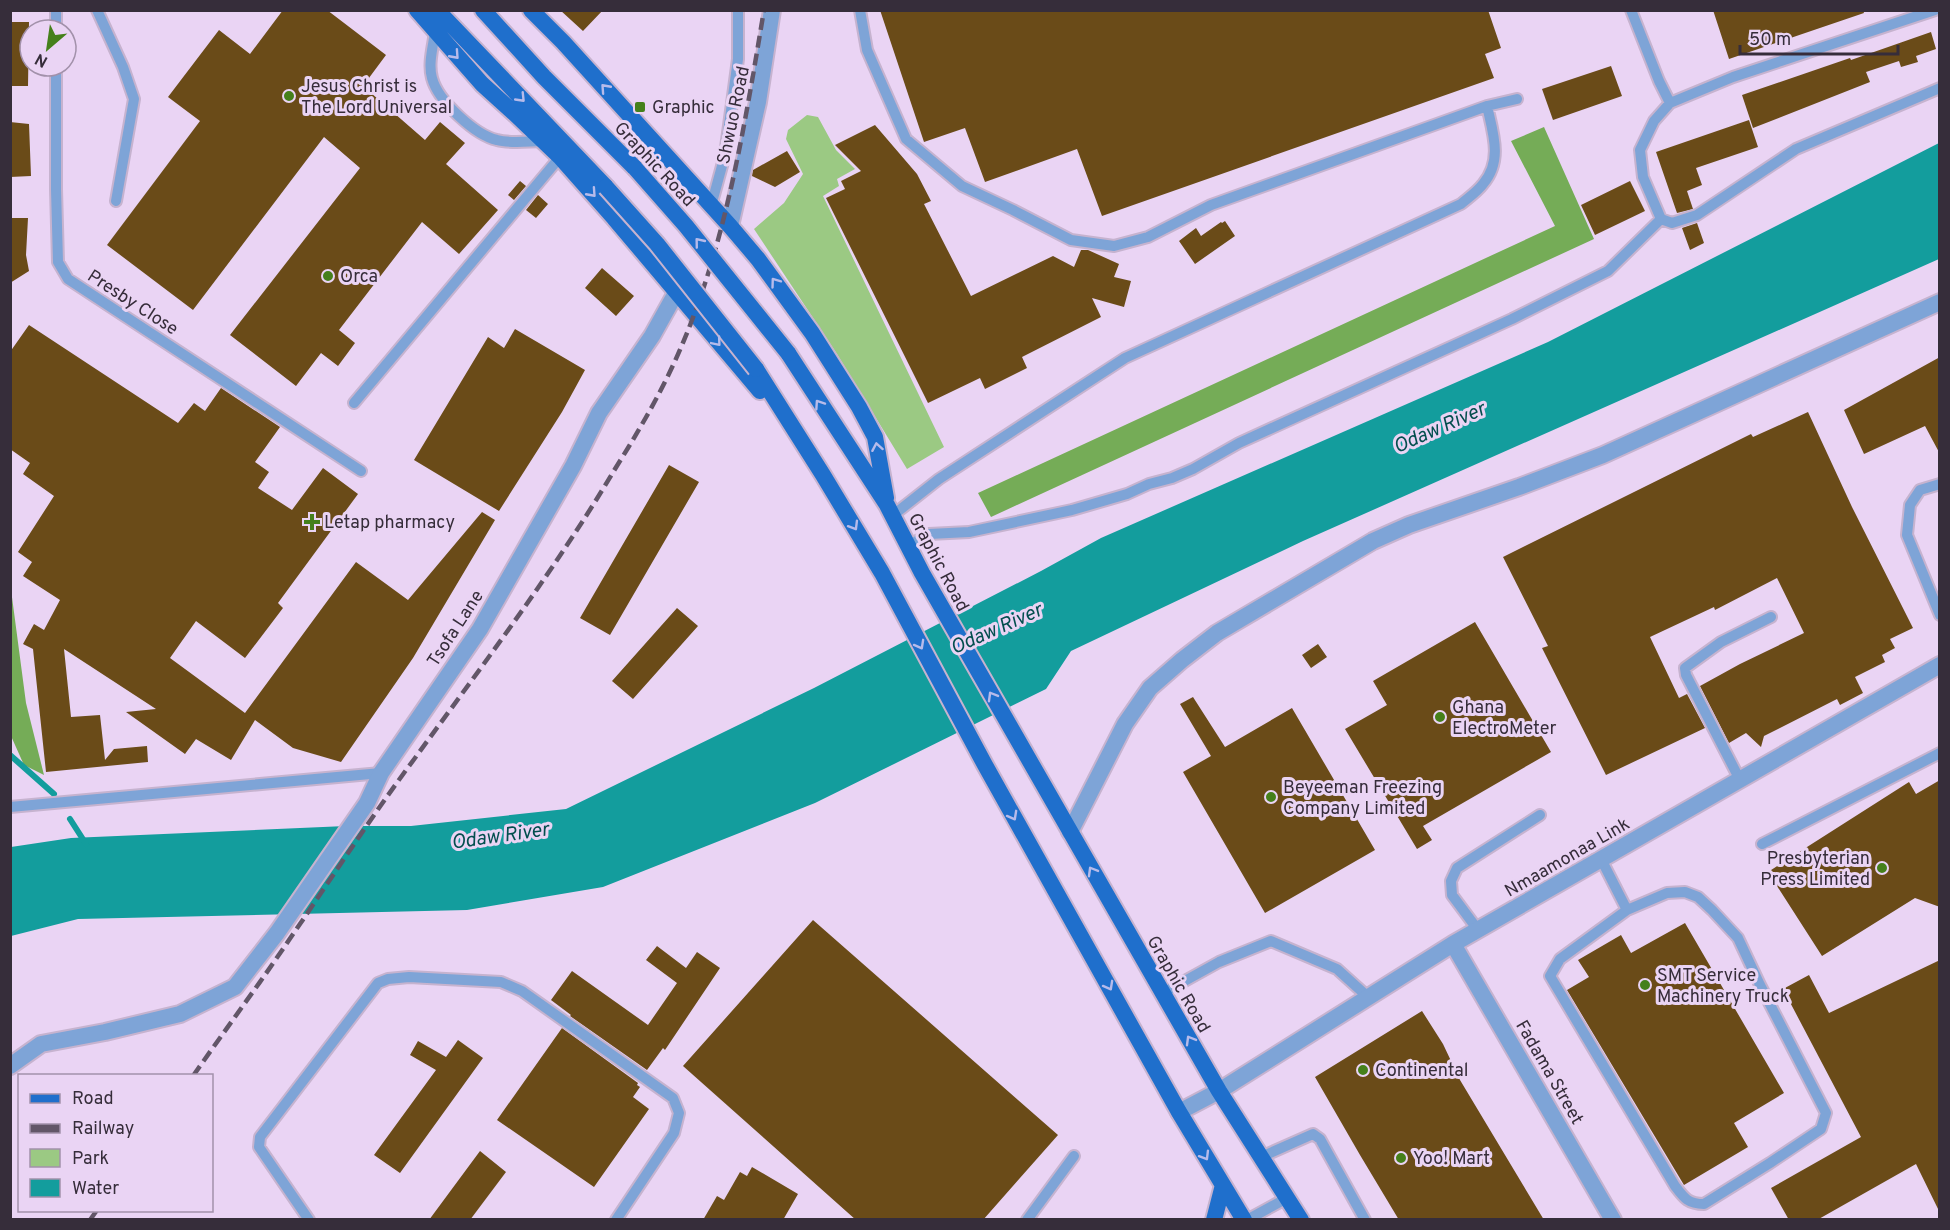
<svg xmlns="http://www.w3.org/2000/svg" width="1950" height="1230" font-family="Overpass,sans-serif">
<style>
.green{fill:#9bc983}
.forest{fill:#75ac57}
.water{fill:#139d9d}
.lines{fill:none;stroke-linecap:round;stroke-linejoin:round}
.stream{stroke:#139d9d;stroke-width:6}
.building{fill:#6a4b18}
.service-casing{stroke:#c6b3cf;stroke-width:14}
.minor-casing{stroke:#c6b3cf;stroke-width:20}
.primary-casing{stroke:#c6b3cf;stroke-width:20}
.service{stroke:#7ea4d7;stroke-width:10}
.minor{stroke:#7ea4d7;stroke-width:16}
.primary{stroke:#1f6fcc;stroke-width:16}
.rail{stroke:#625668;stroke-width:4.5;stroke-dasharray:12 6;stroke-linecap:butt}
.primary-bridge-casing{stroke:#c6b3cf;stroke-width:20;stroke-linecap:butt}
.primary-bridge{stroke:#1f6fcc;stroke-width:16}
.oneway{stroke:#b7bbea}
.poi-dot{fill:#45801b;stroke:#ead4f4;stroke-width:2}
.labels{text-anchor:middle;stroke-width:6;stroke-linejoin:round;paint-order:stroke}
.poi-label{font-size:18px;fill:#362d3a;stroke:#ead4f4;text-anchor:start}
.street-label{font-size:18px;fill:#362d3a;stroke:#ead4f4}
.water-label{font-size:20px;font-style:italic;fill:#034e4e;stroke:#ead4f4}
</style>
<rect width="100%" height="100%" fill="#ead4f4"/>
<path class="green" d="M807,115L818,117L836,150L855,169L837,179L839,186L823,196L944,447L907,469L837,354L754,229L784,203L803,174L786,139L788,130Z"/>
<path class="forest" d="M1544,127L1594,239L991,517L978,493L1555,226L1511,141Z
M10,582L26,703L44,775L24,765L11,736Z"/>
<path class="water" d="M1939,143V259L1303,541L1071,651L1046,689L815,803L603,887L467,910L78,919L11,936V847L71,838L346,826H411L566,809L814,688L1041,571L1101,538L1548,342Z"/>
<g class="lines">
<path class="stream" d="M10,755L54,794
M70,819L86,844"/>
</g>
<path class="building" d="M283,10H327L386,55L363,86L425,140L440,122L465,143L446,164L498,210L459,254L422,222L339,330L355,343L338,366L321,353L296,386L230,335L360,168L324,137L193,310L107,245L200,121L168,97L219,30L250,54Z
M560,10H603L583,31Z
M880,10H1488L1501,48L1485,54L1494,78L1102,216L1077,149L985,182L965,128L924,142Z
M1713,10H1863L1864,13L1729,59Z
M10,22H29L28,86H10Z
M1931,32L1936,49L1916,56L1918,62L1901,67L1899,61L1866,72L1870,82L1753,128L1742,95L1850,58L1851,60Z
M1611,66L1622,96L1553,120L1542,89Z
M1749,120L1758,147L1696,168L1702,185L1687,191L1693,209L1677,213L1656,152Z
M10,122L29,124L31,176L10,177Z
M875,125L917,174L931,201L924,204L971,296L1053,256L1074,267L1081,250H1088L1119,264L1114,277L1131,281L1124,307L1092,298L1101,317L1022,357L1027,368L985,389L980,378L928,403L826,198L845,189L841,181L861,171L835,145Z
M787,151L800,172L775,187L752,176L753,170Z
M520,181L526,186L514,200L508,195Z
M1630,181L1645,211L1595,235L1581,205Z
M538,195L548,204L536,218L526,210Z
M10,218H28L26,255L29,271L10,283Z
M1225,221L1235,236L1195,264L1179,241L1196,228L1201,236L1221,222L1222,223Z
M1697,223L1704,243L1690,250L1682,228Z
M602,268L634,296L616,316L585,288Z
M29,325L178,423L194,403L205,411L221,388L280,427L255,462L269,472L258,488L292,510L323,468L358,494L278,603L283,608L245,658L196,621L170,658L245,713L356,562L408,600L482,512L495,520L413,658L341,762L293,748L255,720L231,760L196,739L185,754L126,712L156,709L64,649L71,717L100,715L105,760L114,749L147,746L148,762L46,772L33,649L23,644L34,624L44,630L60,600L23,576L32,562L18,552L54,496L23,474L30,463L10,449V352Z
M515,329L585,370L562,412L499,511L414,460L488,337L504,348Z
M1940,357V454L1925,426L1864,454L1844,410Z
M1808,412L1852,507L1913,628L1890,639L1895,648L1882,655L1885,662L1855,677L1863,693L1840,705L1837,699L1764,736L1761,747L1746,733L1729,743L1700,686L1740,664L1804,633L1777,578L1715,610L1714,607L1650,637L1679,698L1687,694L1705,728L1606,775L1542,648L1548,646L1503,557L1751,434L1753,437Z
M669,465L699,482L610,635L580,618Z
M677,608L698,626L633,699L612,681Z
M1475,622L1551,752L1423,826L1432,840L1417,849L1345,729L1387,705L1373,681Z
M1318,644L1327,657L1311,668L1302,655Z
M1193,697L1225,747L1292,708L1375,850L1265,913L1183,772L1211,756L1180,704Z
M1940,780V907L1915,898L1822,956L1768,872L1909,782L1916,794Z
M813,920L1058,1135L983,1220H856L683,1066Z
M1685,923L1784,1093L1734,1123L1748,1147L1684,1185L1567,990L1589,977L1578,960L1621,935L1631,953Z
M657,946L686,968L697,952L720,968L665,1050L663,1048L647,1070L570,1016L571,1015L551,1000L572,971L648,1025L677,983L646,960Z
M1940,960V1213L1916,1164L1817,1220H1789L1771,1188L1861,1137L1783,989L1809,975L1829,1013Z
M1422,1011L1443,1044L1460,1080L1544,1220H1399L1360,1155L1315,1077Z
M562,1028L638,1083L637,1085L640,1087L633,1097L649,1109L594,1187L497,1120Z
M458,1040L483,1058L400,1173L374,1155L436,1070L410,1055L418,1041L446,1057Z
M480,1151L506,1172L470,1220H429Z
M752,1167L798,1194L783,1220H703L717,1196L724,1200L740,1172L747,1176Z"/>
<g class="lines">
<g class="service-casing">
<path id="service" d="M97,10L123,67L134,99L116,201
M860,10L867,50L906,139L962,186L1013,210L1071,240L1114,246L1148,237L1211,205L1487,106L1517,99
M1631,10L1659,81L1670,103
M1935,10L1733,77L1670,103L1654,121L1640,150L1643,177L1661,219L1672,223L1697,215L1796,149L1940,88
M56,30V10
M435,32C433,47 428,64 432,78C438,101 475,135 497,140C511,144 529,141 543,141
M56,66V189L58,262L68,279L361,471
M711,206L725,155L738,59V10
M354,403L560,157
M1940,484L1920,490L1910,505L1907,535L1940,615
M892,516L939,479L1125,358L1461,204C1468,198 1477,192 1483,184C1503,161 1493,133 1487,106
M908,546L929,534L969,532L1072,510L1127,494L1149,484L1172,478L1193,469L1239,443L1512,319L1608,271L1661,219
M1740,780L1686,675L1685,668L1721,642L1771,617
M10,807L381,773
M1762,844L1940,753
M1601,859L1627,910L1560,959L1550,976L1675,1186C1684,1198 1688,1204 1704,1204L1770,1163L1821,1129L1826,1113L1760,985L1738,938L1712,910L1698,897L1685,892L1667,893L1627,910
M1478,930L1452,895L1451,881L1457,868L1540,815
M1163,993L1219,962L1271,941L1337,969L1368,997
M1261,1157L1313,1134L1320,1139L1365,1220
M309,1220L259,1147L260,1137L378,983L388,979L409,977L501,982L522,991L673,1098L679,1113L674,1133L616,1220
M1027,1220L1074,1156
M1247,1220L1287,1198"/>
</g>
<g class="minor-casing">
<path id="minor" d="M730,226L758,102L772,10
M1070,832L1125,724L1150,688L1182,660L1217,633L1373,541L1409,525L1519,487L1603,455L1940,302
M1453,944L1613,1220
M10,1066L41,1044L105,1032L180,1014L235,987L277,933L367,803L381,773L480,629L573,466L599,413L652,336L676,293
M1179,1112L1219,1091L1453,944L1940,665"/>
</g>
<g class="primary-casing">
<path id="primary" d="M417,10L482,84L514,113L560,157L614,218L760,391
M437,10L606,187
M483,10L544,77L635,168
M531,10L563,42L730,226L758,259L812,333L859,407L875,437L886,498
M788,353L887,505L922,573L1219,1091L1301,1220
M756,369L823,475L882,573L985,765L1179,1112L1244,1220
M1214,1220L1223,1185"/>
</g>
<use href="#service" class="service"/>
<use href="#minor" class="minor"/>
<use href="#primary" class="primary"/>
<path class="rail" d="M193,1076C225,1030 258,986 289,940C331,879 371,817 415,758C484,663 555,570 615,469C640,429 664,388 682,345C727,239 745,123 764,10
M90,1220L97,1210"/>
<g class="primary-bridge-casing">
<path id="primary-bridge" d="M635,168L686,226L788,353
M606,187L657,244L756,369"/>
</g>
<use href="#primary-bridge" class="primary-bridge"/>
</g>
<defs><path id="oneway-chevron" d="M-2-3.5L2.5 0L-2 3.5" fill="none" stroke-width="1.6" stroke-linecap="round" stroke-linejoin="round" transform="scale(1.5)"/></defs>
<g class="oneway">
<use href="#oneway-chevron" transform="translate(455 55) rotate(48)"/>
<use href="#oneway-chevron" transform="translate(605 88) rotate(-132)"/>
<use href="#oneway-chevron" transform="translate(521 98) rotate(46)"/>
<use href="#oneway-chevron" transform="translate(592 193) rotate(48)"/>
<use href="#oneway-chevron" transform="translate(699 242) rotate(-129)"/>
<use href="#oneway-chevron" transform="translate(775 282) rotate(-126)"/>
<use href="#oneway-chevron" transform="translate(717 342) rotate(50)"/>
<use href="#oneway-chevron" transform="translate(819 404) rotate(-124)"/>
<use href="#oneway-chevron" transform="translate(877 447) rotate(-100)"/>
<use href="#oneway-chevron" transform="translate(854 526) rotate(59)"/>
<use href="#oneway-chevron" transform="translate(920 645) rotate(61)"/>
<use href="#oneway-chevron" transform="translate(992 696) rotate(-120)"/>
<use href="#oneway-chevron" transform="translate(1013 816) rotate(61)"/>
<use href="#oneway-chevron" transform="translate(1092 871) rotate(-120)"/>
<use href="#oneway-chevron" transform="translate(1109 986) rotate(61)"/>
<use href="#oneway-chevron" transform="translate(1190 1040) rotate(-120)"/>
<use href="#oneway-chevron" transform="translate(1205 1156) rotate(59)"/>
</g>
<g class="poi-dot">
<circle cx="289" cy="96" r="6"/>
<rect x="634" y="101" width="12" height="12" rx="3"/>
<circle cx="328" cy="276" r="6"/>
<path d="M309 513h6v6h6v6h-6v6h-6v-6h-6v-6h6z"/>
<circle cx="1440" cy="717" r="6"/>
<circle cx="1271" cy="797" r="6"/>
<circle cx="1882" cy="868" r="6"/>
<circle cx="1645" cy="985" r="6"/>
<circle cx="1363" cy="1070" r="6"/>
<circle cx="1401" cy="1158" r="6"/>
</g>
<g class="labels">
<g class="poi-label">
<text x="301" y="92">Jesus Christ is<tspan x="301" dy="21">The Lord Universal</tspan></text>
<text x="652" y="113">Graphic</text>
<text x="340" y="282">Orca</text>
<text x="324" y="528">Letap pharmacy</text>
<text x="1452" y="713">Ghana<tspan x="1452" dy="21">ElectroMeter</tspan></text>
<text x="1283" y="793">Beyeeman Freezing<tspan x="1283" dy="21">Company Limited</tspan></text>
<text x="1870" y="864" text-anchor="end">Presbyterian<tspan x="1870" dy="21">Press Limited</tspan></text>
<text x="1657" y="981">SMT Service<tspan x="1657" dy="21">Machinery Truck</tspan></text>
<text x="1375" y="1076">Continental</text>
<text x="1413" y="1164">Yoo! Mart</text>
</g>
<g class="street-label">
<text transform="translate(733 115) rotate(-78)" y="6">Shwuo Road</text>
<text transform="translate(655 164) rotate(47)" y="6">Graphic Road</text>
<text transform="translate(133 302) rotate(33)" y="6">Presby Close</text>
<text transform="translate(939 562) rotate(62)" y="6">Graphic Road</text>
<text transform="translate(455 628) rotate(-57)" y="6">Tsofa Lane</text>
<text transform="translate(1567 857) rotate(-30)" y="6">Nmaamonaa Link</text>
<text transform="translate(1179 984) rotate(60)" y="6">Graphic Road</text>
<text transform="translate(1550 1072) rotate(60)" y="6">Fadama Street</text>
</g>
<g class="water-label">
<text transform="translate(1439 427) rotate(-24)" y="7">Odaw River</text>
<text transform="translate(996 628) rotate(-24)" y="7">Odaw River</text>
<text transform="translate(500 835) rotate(-8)" y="7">Odaw River</text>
</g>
</g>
<rect width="1950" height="1230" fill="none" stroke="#362d3a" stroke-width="24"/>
<rect x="18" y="1074" width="195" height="138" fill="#ead4f4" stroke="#a291aa" stroke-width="1.5"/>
<rect x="30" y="1094" width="30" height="9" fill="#1f6fcc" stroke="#a291aa" stroke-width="1.5"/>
<text x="72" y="1104" font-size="18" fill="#362d3a">Road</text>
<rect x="30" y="1124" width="30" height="9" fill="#625668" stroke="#a291aa" stroke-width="1.5"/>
<text x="72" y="1134" font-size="18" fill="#362d3a">Railway</text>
<rect x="30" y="1149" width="30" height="18" fill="#9bc983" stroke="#a291aa" stroke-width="1.5"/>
<text x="72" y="1164" font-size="18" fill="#362d3a">Park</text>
<rect x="30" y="1179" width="30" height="18" fill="#139d9d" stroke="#a291aa" stroke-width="1.5"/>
<text x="72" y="1194" font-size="18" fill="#362d3a">Water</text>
<g transform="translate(48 48) rotate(209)"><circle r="28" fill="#ead4f4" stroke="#a291aa" stroke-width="1.5"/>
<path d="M0-4.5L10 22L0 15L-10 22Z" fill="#45801b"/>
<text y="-9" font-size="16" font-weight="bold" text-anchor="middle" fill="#362d3a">N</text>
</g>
<path d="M1740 45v9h158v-9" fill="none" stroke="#362d3a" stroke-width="3"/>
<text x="1749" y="45" font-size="18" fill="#362d3a" stroke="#ead4f4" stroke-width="4.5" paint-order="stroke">50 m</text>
</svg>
